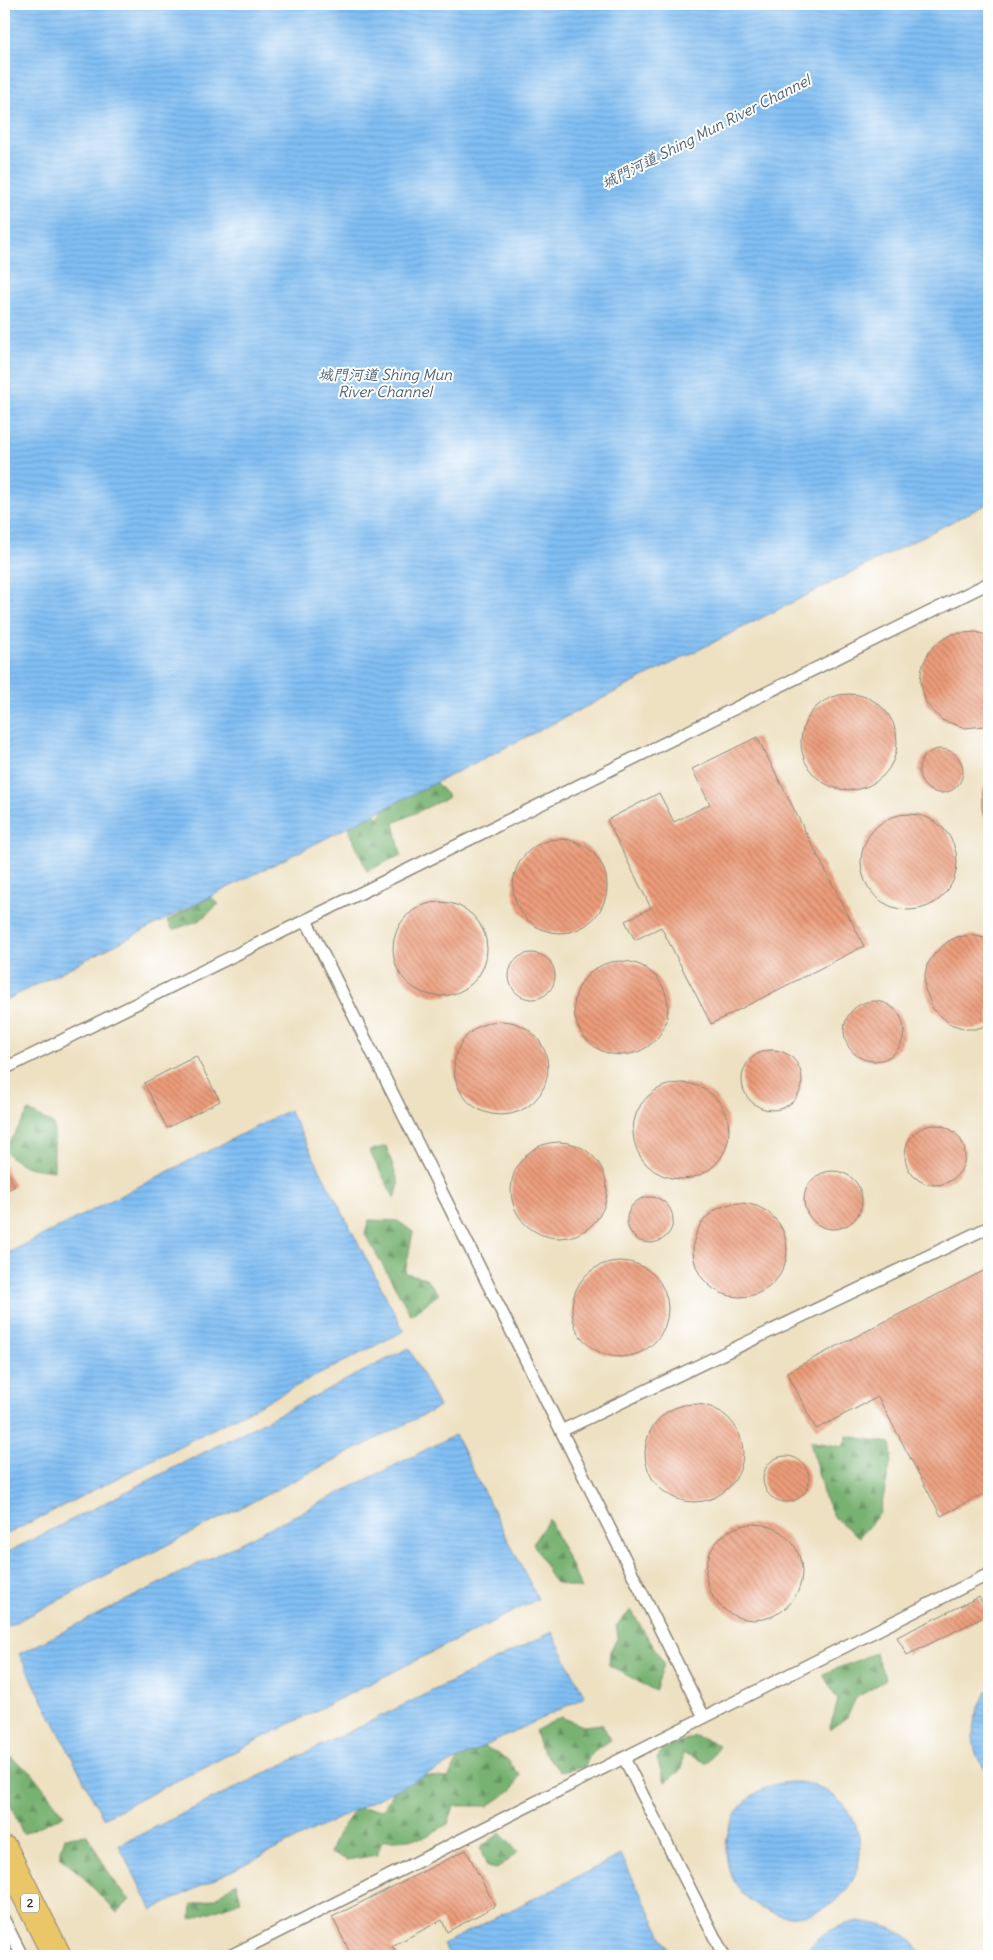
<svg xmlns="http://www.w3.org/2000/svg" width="993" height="1960" font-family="Delius,'LXGW WenKai TC',sans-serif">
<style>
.forest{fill:url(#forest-firs);stroke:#526e4e}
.water{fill:url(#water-rules);stroke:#56748f}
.building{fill:url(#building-back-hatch)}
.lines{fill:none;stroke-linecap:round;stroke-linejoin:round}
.lane-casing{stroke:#8c8676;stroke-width:14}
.highway-casing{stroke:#8c8676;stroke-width:30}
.lane{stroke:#fff;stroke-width:11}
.highway{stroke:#ebc669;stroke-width:28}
.labels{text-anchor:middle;stroke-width:4;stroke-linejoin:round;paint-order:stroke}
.shield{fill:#fff;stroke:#6b6b6b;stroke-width:1}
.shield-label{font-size:12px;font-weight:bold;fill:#2b2b2b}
.water-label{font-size:15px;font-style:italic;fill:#495e71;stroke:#fff}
</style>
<defs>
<pattern id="forest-firs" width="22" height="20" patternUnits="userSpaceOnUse" patternTransform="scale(1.25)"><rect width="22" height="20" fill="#78b272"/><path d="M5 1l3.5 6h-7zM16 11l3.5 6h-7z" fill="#63915e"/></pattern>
<pattern id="water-rules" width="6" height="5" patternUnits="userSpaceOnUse" patternTransform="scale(1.25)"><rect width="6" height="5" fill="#80bef3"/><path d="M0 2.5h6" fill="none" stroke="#6fa3d0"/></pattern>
<pattern id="building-back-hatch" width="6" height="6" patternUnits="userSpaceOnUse" patternTransform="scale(1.25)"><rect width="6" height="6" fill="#ec9c7a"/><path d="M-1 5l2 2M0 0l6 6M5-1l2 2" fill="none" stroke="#bf7f64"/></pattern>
</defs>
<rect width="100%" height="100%" fill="#fff"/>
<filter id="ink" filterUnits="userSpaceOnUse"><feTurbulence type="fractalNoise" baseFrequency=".02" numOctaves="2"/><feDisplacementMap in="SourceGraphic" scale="10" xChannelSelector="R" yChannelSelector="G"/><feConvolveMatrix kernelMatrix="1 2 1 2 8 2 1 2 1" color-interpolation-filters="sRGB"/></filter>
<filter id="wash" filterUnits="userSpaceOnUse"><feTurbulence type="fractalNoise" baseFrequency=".0096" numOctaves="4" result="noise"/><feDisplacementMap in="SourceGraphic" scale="20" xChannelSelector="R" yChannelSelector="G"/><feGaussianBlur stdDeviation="1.12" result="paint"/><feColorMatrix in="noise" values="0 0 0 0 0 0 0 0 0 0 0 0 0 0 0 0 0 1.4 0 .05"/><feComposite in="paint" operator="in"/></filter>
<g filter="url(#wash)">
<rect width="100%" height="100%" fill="#eee1c2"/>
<path class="forest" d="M427,773L449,797L394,823L401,855L367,871L350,832L351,807L365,801L378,818L406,780Z
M211,897L219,904L200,920L173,930L167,921Z
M29,1111L54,1125V1171C30,1168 22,1169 4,1150Z
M386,1146L399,1184L395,1199L369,1151Z
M369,1220L398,1221L413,1232L405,1273L426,1278L439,1294L411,1315L365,1234Z
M847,1436L890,1443L892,1456L880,1513L859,1537L835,1518L824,1497L810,1441L843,1447Z
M549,1519L582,1589L554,1582L533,1543Z
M631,1610L664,1664L655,1691L609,1665L610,1651L618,1637L616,1626Z
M875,1653L886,1680L856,1698L847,1717L829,1730L838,1701L823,1674Z
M561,1717L583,1726L602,1724L611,1740L592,1752L584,1767L560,1772L540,1747L535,1731Z
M695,1736L719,1745L708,1763L683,1753L682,1769L665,1782L657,1759L663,1749Z
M470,1739L507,1759L520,1775L513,1789L488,1806H454L448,1824L423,1838L382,1841L377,1855L348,1860L330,1853L337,1835L356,1809H383L405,1774L448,1778Z
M4,1753L32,1773L64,1815L23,1834L4,1790Z
M500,1833L518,1852L497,1869L487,1867L480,1848Z
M87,1835L116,1885L130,1900L117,1913L79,1873L59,1857L65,1837Z
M236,1882L241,1901L191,1919L192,1905L216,1898Z"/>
<path class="water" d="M4,4H989V503L4,1001Z
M289,1110L404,1331L4,1536V1255Z
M409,1348L439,1407L4,1628V1554Z
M455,1435L538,1599L103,1818L19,1654Z
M552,1632L585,1697L152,1910L119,1845Z
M989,1689V1774C965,1750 971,1714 989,1689Z
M726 1849a67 67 0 1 1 134 0a67 67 0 1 1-134 0Z
M621,1855L672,1956H450L443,1944Z
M858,1921C884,1924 910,1931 922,1956H803C818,1934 833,1927 858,1921Z"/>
<g id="blocks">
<path class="building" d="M976,632L989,636V722L984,726L965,728L942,720L926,703L920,681L922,667L929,652L937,643L952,634Z
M801 742a48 48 0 1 1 96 0a48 48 0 1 1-96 0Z
M757,737L864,946L711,1024L661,927L635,940L625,921L651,908L607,820L659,793L674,822L710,804L692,769Z
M919 771a22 22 0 1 1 44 0a22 22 0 1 1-44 0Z
M989,776V825L984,817L982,808V792Z
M861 862a48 48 0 1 1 96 0a48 48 0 1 1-96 0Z
M513 886a47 47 0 1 1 94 0a47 47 0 1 1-94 0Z
M393 949a47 47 0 1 1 94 0a47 47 0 1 1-94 0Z
M972,935L989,939V1025L975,1029H966L950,1024L933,1009L925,989L924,981L927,965L935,953L947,942L957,937Z
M509 976a23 23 0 1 1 46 0a23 23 0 1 1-46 0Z
M574 1008a47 47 0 1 1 94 0a47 47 0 1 1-94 0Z
M844 1031a30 30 0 1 1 60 0a30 30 0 1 1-60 0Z
M454 1068a47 47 0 1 1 94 0a47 47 0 1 1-94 0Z
M742 1080a30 30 0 1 1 60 0a30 30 0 1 1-60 0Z
M196,1056L220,1101L167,1128L144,1083Z
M633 1131a48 48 0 1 1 96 0a48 48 0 1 1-96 0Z
M988,1084H989V1115L986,1104Z
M905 1155a30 30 0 1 1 60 0a30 30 0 1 1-60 0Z
M511 1190a48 48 0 1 1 96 0a48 48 0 1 1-96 0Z
M4,1165L15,1186L4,1192Z
M804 1200a29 29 0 1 1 58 0a29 29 0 1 1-58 0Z
M627 1220a23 23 0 1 1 46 0a23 23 0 1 1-46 0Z
M693 1250a47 47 0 1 1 94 0a47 47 0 1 1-94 0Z
M572 1309a48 48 0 1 1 96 0a48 48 0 1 1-96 0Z
M989,1268V1491L941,1516L878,1397L816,1429L787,1372Z
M645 1453a49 49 0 1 1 98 0a49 49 0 1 1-98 0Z
M763 1479a23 23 0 1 1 46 0a23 23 0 1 1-46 0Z
M706 1572a48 48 0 1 1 96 0a48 48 0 1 1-96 0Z
M979,1597L988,1615L907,1655L897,1637Z
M466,1850L495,1906L447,1932L442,1920L392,1946L399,1956H352L332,1917Z"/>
</g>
</g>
<g filter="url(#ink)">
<use href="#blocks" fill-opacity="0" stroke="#8c8676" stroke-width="1"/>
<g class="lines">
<g class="lane-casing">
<path id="lane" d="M306,920L704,1717
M4,1069L989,583
M561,1431L989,1227
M624,1758L724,1956
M4,1920L22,1956
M230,1956L989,1574"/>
</g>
<g class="highway-casing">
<path id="highway" d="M4,1850L57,1956"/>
</g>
<use href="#lane" class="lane"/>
<use href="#highway" class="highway"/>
</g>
</g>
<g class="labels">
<rect class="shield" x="21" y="1893.5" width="18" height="19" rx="4"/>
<g class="shield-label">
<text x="30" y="1907">2</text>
</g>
<g class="water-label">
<text transform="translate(706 132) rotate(-27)" y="5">城門河道 Shing Mun River Channel</text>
<text x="385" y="380">城門河道 Shing Mun<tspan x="385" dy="17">River Channel</tspan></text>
</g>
</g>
<rect width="993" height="1960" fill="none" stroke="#fff" stroke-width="20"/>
</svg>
